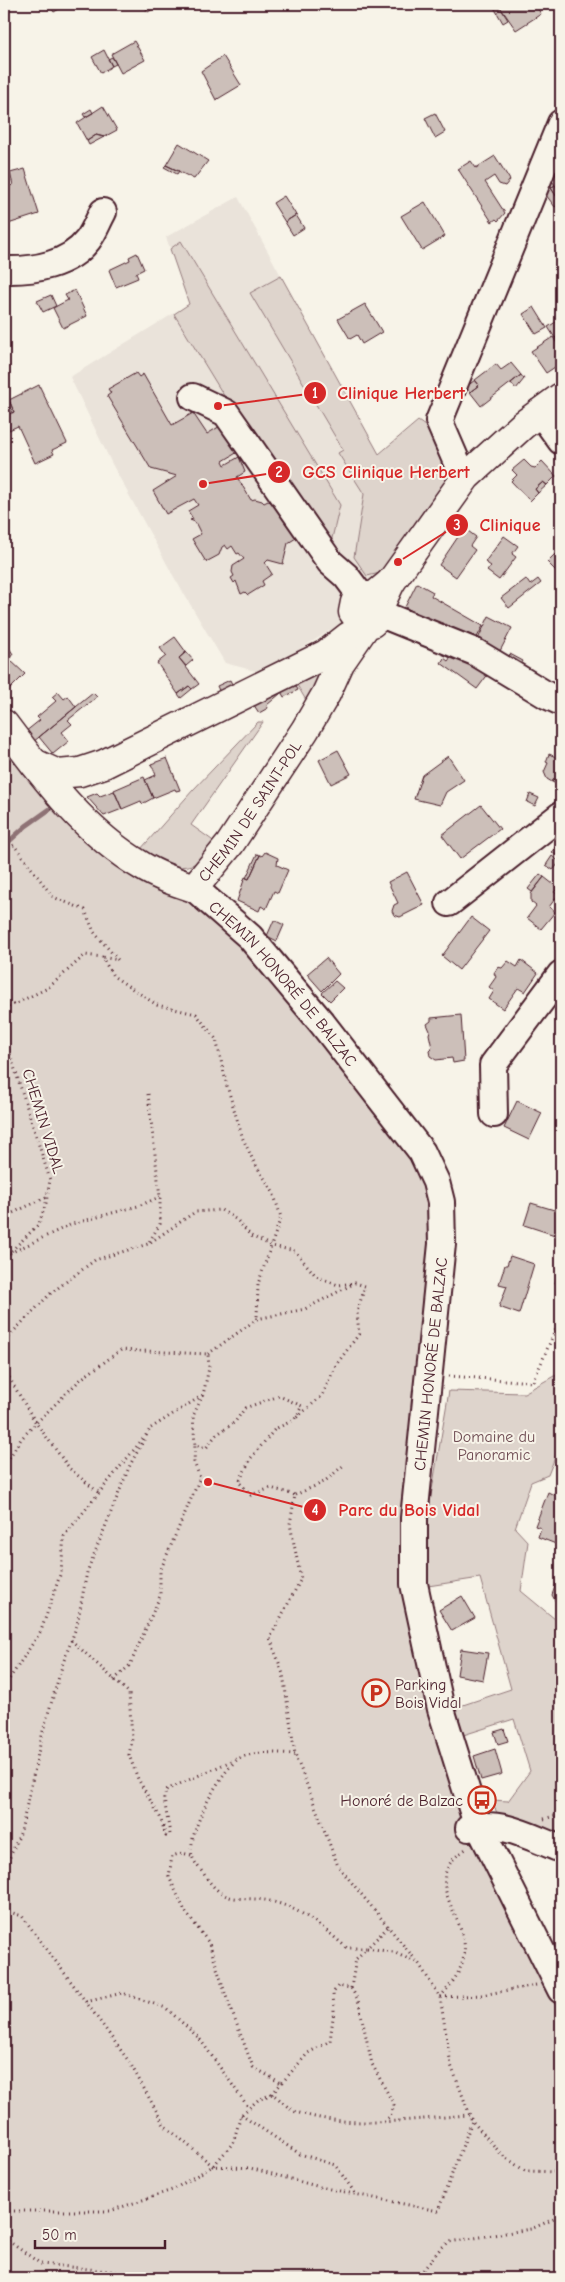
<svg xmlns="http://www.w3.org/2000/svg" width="565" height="2282" font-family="'Comic Neue',sans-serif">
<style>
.built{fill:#eae3da}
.green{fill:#ded4cc;stroke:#947a7c}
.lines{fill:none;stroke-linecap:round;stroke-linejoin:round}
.stream{stroke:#8e7275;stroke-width:5}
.building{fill:#ccbfb9;stroke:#4a1f2b}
.minor-casing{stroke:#4a1f2b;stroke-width:30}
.major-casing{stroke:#4a1f2b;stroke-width:31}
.path{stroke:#4a1f2b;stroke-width:3;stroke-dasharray:1 4;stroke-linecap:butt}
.minor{stroke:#f7f3e8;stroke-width:26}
.major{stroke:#f7f3e8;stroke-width:28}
.labels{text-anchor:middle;stroke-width:4;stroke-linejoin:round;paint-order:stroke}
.street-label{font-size:16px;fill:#4a1f2b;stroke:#f7f3e8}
.park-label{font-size:16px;fill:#6f4c53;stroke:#f7f3e8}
.poi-label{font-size:16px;fill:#4a1f2b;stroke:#f7f3e8;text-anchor:start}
.leader{fill:none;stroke:#d62828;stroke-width:2}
.callout-dot{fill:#d62828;stroke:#f7f3e8;stroke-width:2}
.mark-label{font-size:15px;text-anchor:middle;font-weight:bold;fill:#fff}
.callout-label{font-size:18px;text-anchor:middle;font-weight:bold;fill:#d62828;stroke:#f7f3e8;stroke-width:4;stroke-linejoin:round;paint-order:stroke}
</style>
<rect width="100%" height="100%" fill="#f7f3e8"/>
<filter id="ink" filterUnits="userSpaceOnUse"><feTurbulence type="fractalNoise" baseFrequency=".02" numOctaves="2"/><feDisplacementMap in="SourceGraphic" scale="10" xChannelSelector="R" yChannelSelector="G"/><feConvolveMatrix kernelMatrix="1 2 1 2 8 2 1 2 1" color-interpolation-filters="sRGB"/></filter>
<g filter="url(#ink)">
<path class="built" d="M238,197L384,464L424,510L350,618L286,658L259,672L225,663L174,577L112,464L70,377L189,304L166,237Z"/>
<path class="green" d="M181,241L340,505L329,551L226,399L174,314L189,304L170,249Z
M281,276L379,454L418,421L435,433L444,457L449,483L424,510L380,573L367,576L354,557L364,494L338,453L343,450L250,293Z
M313,668L321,683L307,702L293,678Z
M258,722H263L191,825L219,845C189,876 175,870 140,850L193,790Z
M4,736L252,949L418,1168L432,1202L404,1583L531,1956L561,2016V2278H4Z
M561,1375V1442L548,1475L531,1482L515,1528L528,1542L521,1591L561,1624V1837L498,1816L492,1800L508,1801L530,1771L514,1719L457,1737L451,1709L511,1689L480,1578L428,1586V1513L449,1391L524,1393L554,1376Z"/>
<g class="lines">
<path class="stream" d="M4,846L26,826L57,804"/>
</g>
<path class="building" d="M48,4H63L64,6L54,12Z
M143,4H162L148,12Z
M492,4H498L508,20L503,23Z
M498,4H535L541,14L516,30Z
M134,41L145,60L121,73L111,54Z
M104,50L112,66L101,73L92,57Z
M223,56L241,85L216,100L201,71Z
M112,57L116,64L112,66L108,59Z
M103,106L117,130L104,137L96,135L87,141L77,123Z
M91,109L93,113L85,117L83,114Z
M435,113L445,132L435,138L425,118Z
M96,135L104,137L89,145L87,141Z
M179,143L208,161L194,179L166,165Z
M495,156L510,180L505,186L499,184L494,176L485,182L505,213L498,221L496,219L492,222L458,169L471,161L476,168Z
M166,165L179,171L177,174L164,167Z
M25,169L39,214L5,225L4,188L13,185L10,173Z
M549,176L555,185L551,188L561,203L555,207L543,191Z
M555,185L561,194V203L551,188Z
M284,196L296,215L285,222L273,203Z
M425,202L445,236L422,250L401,216Z
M296,215L304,228L293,235L285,222Z
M137,253L144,269L136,273L138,278L116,287L109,270L130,260L129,257Z
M75,290L87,316L63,328L53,308L68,300L65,295Z
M51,295L56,306L43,312L37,301Z
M365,304L382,332L362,344L357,335L350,339L338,319Z
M534,307L547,328L536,334L523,314Z
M559,320L561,324V334L555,338L548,327Z
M561,334V348L555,338Z
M553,337L561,350V363L546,373L531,351Z
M511,363L521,375L481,406L470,392L479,385L475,380L496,364L501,370Z
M136,373L139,377L143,374L172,425L193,413L207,434L227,422L243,449L223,461L225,465L239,457L245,472L237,477L251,500L255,499L262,501L264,503L268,501L274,503L301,535L288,543L283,564L268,560L265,563L272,574L262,581L264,585L248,595L245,592L241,594L236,581L234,583L231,578L234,576L232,572L233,566L244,559L239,553L237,554L232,546L228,549L225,545L222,547L219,555L206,562L192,539L201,534L195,522L190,520L193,519L188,511L198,505L194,499L166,514L153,491L177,476L151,469L107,396L111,393L108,389Z
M521,375L524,379L516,389L511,383Z
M475,380L479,385L470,392L466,387Z
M39,385L67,443L52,450L54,454L35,463L18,426L9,430L7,423V415L14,412L9,400Z
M9,400L14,412L12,413L6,401Z
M524,460L531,467L535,468L542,461L556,476L547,485L543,482L535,489L538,493L530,501L511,481L517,475L512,470Z
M543,482L547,485L538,493L535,489Z
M464,528L476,537L470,546L475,550L456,577L439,565Z
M504,536L518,546L512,554L516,557L499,580L487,571L491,566L485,562Z
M555,554L561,560V567L557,572L547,562Z
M526,579L530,585L538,579L541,583L509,608L501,598Z
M417,583L433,592L431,596L483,626L473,645L405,607Z
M489,616L512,628L500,651L478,639Z
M175,637L186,652L179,658L199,684L192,689L189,686L178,694L157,663L166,656L160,648Z
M4,640L13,654L9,659L25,674L5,694Z
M456,650L492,669L477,689L441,663L444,658L448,661Z
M186,652L193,660L186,666L179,658Z
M510,654L523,661L519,669L506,662Z
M292,679L298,690L284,697L278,686Z
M230,680L234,688L221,695L217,686Z
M277,685L281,693L267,705L268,708L259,713L250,699Z
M189,686L192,689L181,698L178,694Z
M58,692L64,699L68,696L76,707L33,742L25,732L40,720L37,717L56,701L52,697Z
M93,693L97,697L68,720L72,724L62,732L69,741L53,754L39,737Z
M561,745V782L554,779L552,782L547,779L544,772L548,763L546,762L549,754L556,757Z
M338,750L351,774L331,784L319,760Z
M448,756L464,780L446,792L440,805L414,799L422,775Z
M167,758L180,790L176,791L175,789L153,798L145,780L156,775L151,764Z
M144,777L153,798L142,804L141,801L122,809L114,790Z
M554,779L561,782V786L552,782Z
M114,791L122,809L104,816L87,797L97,793L100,796Z
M530,794L539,798L535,806L527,802Z
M481,805L500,829L460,859L442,835Z
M561,841V859L552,852Z
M265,852L278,858L277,865L288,870L278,893L274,891L266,909L261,906L259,911L237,901L245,877L249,879L260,855L262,856Z
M257,854L260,855L249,879L246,878Z
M552,856L560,862L553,870L546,865Z
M407,872L424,905L400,917L394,915L392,911L394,905L398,903L388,882Z
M540,874L544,877L532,892L528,889Z
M544,877L558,888L554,892L558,895L549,907L555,912L541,929L527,918L536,906L531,902V894Z
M471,917L489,931L459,970L442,956Z
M274,920L284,925L277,941L267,936Z
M326,958L339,974L322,991L307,974Z
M521,960L538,973L525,992L518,988L503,1009L489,999L494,991L489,987L496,977L494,973L498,967L502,968L508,961L517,967Z
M335,981L343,988L330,1001L322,993Z
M461,1015L464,1061L453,1063L452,1058L436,1060L430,1056L429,1051L432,1048L429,1034L430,1031L427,1024L431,1021V1018Z
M517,1101L542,1113L529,1140L504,1128Z
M531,1203L561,1212V1245L556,1244L558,1236L524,1225Z
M510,1256L534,1264L519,1314L499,1307L507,1286L499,1284L505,1265H507Z
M560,1268H561V1288L555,1283Z
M557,1486L561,1487V1546L538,1537L541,1528L535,1526L548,1492L554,1495Z
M561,1570V1604L556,1602L552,1595Z
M462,1596L475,1618L452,1631L439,1610Z
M461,1649L488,1653L483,1680L457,1675Z
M504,1729L508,1741L498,1744L494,1732Z
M495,1749L502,1774L481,1780L474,1756Z"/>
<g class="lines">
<g class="minor-casing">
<g id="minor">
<path d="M4,270C33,271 69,265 88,240C94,232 98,221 103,212"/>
<path d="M193,397L226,413L330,562L346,576L361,596"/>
<path d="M540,412L561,441"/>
<path d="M466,477L461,472L439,421L561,123"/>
<path d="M381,614L475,652L548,696L561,702"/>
<path id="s1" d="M194,888L250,937L322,1023L422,1152L436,1182L441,1202L442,1244L414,1518V1584L441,1709L475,1818L561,1990"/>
<path d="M449,903L561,815"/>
<path d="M494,1114L493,1065L561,974"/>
<path d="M469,1828C501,1820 532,1838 561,1849"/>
</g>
</g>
<g class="major-casing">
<g id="major">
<path d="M381,603L391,582L466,477L523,425L561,397"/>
<path d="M381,615L372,623L360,622L353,612L355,602L361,596H374L391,582"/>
<path id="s2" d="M4,724C43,776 85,833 142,866C158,876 176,882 194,888L230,844L305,730L326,694L340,663L367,624"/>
<path d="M34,763L58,774L80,772L104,764L326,654L349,636"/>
</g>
</g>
<path class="path" d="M4,850L14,845L53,897L85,910L94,932L118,960L102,957
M4,853L6,873L4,890
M4,1009L48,988L85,955L102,957L113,976L157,1005L196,1014L216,1039L227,1086L243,1139L254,1162L273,1192L281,1217L258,1284L257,1319
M4,1035L50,1180L46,1203L39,1224L4,1258
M148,1094L160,1197V1224L149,1242
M4,1217L47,1197
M10,1253L72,1224L138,1206L160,1197
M4,1351L7,1338L50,1294L95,1260L148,1244L195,1212L221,1210L237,1220L251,1236L272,1246L295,1251L316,1276L338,1285L355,1283
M208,1354L257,1319L305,1309L355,1283L365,1286L357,1312L359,1334L336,1365L322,1396L296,1418
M4,1369L36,1423L70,1469L98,1492
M449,1376L533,1382L561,1317
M151,1428L203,1395
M4,1466L21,1439L36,1423L81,1379L121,1350L208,1354L209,1368L203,1395L193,1416L195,1445L206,1448L216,1435L235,1422L245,1408L279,1396L302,1406L294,1420L275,1429L251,1458L239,1482L251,1495L271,1488L295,1495L290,1524L301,1579L270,1638L283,1674L295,1754L338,1866L419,1964L440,1997L451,2065L472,2121L502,2155L525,2171L561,2172
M295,1495L324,1482L344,1465
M71,1640L129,1693L132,1739L129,1755L138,1779L160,1817L166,1836L170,1834L164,1799L166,1790L238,1758
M114,1680L130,1665L160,1596V1571L200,1478L194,1462L195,1445
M4,1687L41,1631L61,1572L64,1536L146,1435
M295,1754C279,1753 258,1751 242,1757C223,1764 186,1835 192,1855C193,1861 200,1869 204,1874C227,1910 241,1893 274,1902C302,1909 325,1929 347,1948H367L388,1927
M544,1819L561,1814
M191,1855L182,1853L172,1856L169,1877L185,1911L209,1943L226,1996L253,2067L281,2083
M4,1871L21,1831L43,1731L63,1663L77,1625L87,1572L130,1465L151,1427
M4,1910L22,1916L86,2002L130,2063L164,2125L213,2166L250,2168L320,2187L438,2211L472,2121
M351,1988L356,1959L367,1948L393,1952L417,1963
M440,1997C454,1982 467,1964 464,1942C458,1907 422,1877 466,1849
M441,1997L482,1995L536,1985
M86,2002L122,1993L166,2008L199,2038L249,2108
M272,2094L308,2053L330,2041L334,2010L333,1993L338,1986L351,1988L358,2000L372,2064L394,2105L391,2116L384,2121
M241,2115L300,2154L335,2165L355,2193
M4,2211H110L172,2190L213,2166L233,2143L241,2115L258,2100L272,2094C280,2098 289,2110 296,2112C352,2130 412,2119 469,2115
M4,2238L41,2264L137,2274L262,2278
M417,2278L440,2249L449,2242L531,2229L561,2216"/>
<use href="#minor" class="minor"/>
<use href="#major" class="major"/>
</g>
</g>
<defs>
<g id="parking-ring" transform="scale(1.4375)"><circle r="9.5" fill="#f7f3e8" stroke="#c8321e" stroke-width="1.5"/><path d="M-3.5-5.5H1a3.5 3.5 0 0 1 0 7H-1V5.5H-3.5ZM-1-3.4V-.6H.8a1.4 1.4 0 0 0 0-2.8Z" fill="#c8321e"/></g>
<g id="bus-ring" transform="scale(1.4375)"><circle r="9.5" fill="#f7f3e8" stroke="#c8321e" stroke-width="1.5"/><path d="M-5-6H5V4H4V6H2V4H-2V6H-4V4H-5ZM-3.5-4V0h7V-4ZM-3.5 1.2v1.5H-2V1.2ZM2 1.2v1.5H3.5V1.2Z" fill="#c8321e"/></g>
</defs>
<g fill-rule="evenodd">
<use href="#parking-ring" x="376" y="1693"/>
<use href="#bus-ring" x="482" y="1800"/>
</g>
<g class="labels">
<g class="street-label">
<text dy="6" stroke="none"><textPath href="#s2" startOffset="351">CHEMIN DE SAINT-POL</textPath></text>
<text dy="6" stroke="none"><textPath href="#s1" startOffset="131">CHEMIN HONORÉ DE BALZAC</textPath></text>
<text transform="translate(44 1121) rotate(73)" y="6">CHEMIN VIDAL</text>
<text transform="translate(430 1364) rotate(-84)" y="6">CHEMIN HONORÉ DE BALZAC</text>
</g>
<g class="park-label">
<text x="494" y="1442">Domaine du<tspan x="494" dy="18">Panoramic</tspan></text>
</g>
<g class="poi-label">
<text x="395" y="1690">Parking<tspan x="395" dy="18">Bois Vidal</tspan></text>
<text x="463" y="1806" text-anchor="end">Honoré de Balzac</text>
</g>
</g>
<path class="leader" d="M218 406L315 393M203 484L279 472M398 562L457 525M208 1482L315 1510"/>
<g class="callout-dot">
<circle cx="218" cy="406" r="5"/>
<circle cx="203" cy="484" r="5"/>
<circle cx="398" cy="562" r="5"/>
<circle cx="208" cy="1482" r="5"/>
<circle cx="315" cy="393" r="12"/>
<circle cx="279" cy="472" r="12"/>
<circle cx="457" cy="525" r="12"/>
<circle cx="315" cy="1510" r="12"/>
</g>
<g class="mark-label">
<text x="315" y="398">1</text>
<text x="279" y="477">2</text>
<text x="457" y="530">3</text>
<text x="315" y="1515">4</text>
</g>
<g class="callout-label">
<text x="401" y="399">Clinique Herbert</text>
<text x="386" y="478">GCS Clinique Herbert</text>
<text x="510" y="531">Clinique</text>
<text x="409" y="1516">Parc du Bois Vidal</text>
</g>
<rect width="565" height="2282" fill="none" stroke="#f7f3e8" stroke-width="20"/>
<rect x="10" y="10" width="545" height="2262" fill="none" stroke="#4a1f2b" stroke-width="2" filter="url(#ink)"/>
<path d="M35 2240v8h130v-8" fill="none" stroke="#4a1f2b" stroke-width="2.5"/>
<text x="42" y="2240" font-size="15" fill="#4a1f2b" stroke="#f7f3e8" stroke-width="4" paint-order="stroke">50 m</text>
</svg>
